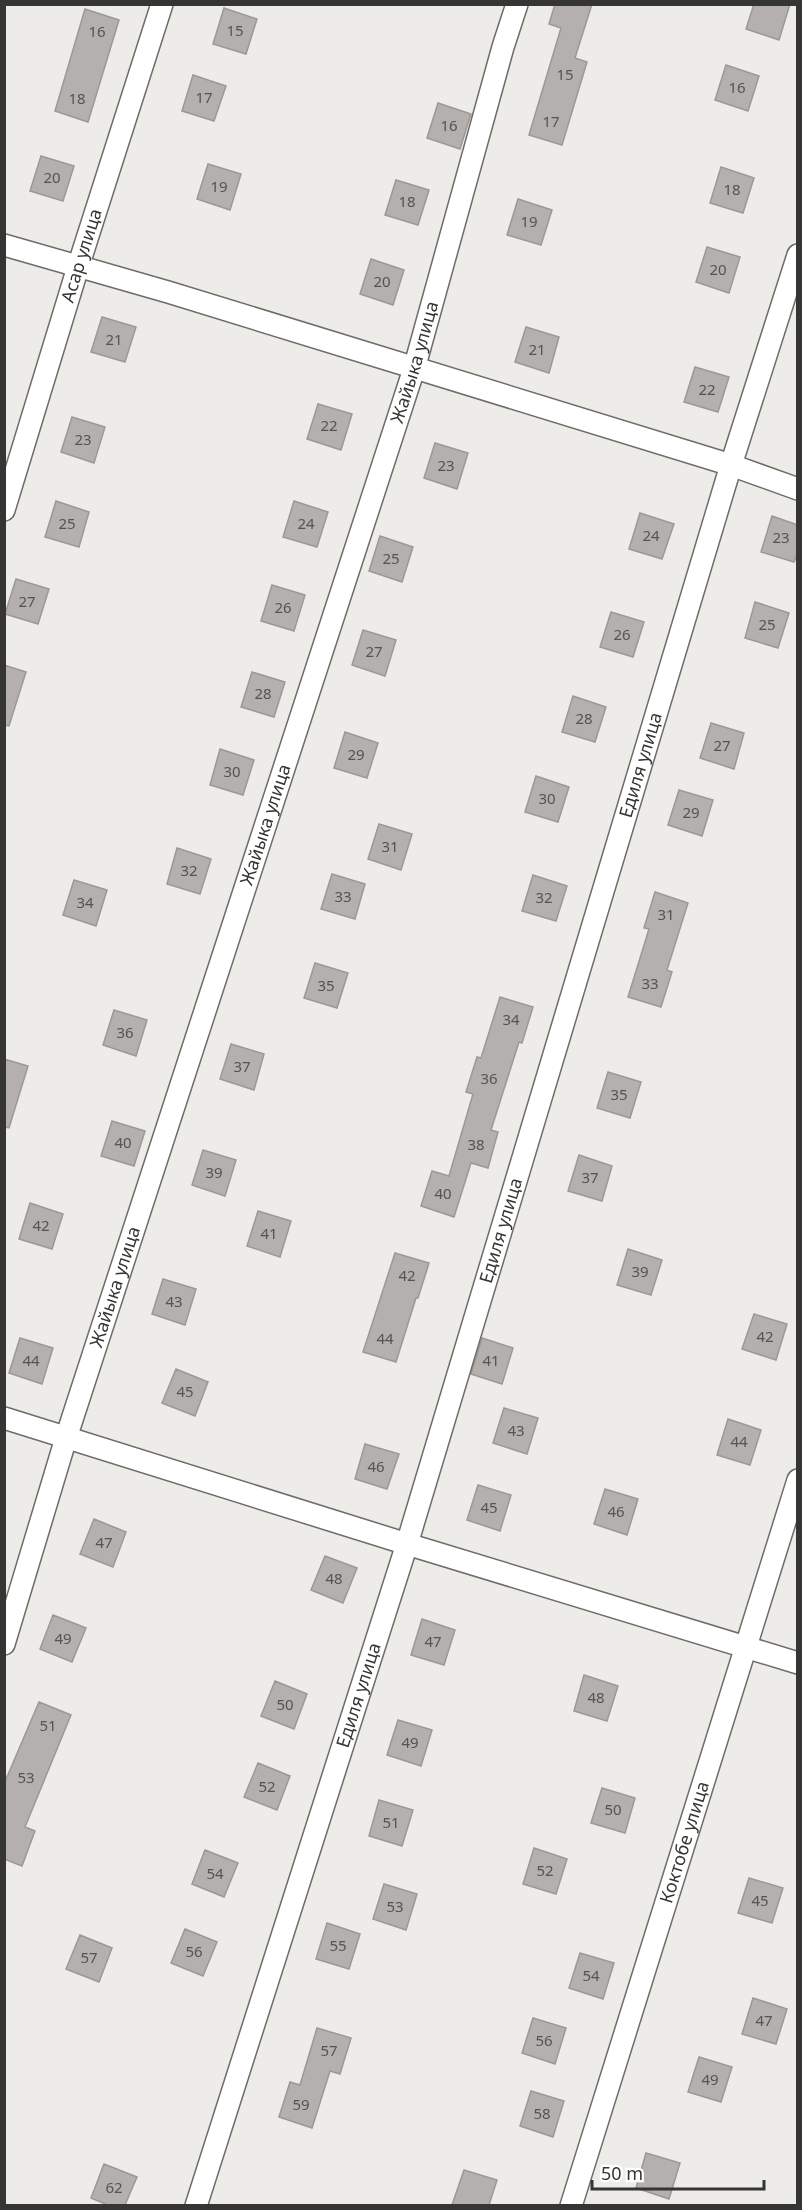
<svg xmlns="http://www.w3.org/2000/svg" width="802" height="2210" font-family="'Noto Sans',sans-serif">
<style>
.building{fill:#b3b0ad;stroke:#9b9895;stroke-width:1.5}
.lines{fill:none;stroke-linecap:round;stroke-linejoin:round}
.street-casing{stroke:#6c6c68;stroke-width:24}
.street{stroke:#fff;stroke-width:21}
.labels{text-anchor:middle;stroke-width:4.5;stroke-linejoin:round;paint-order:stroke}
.number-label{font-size:15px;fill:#545452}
.street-label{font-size:18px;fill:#353533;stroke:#fff}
</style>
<rect width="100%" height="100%" fill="#edece8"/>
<path class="building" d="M555,4H592L575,58L587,62L562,145L529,135L561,28L549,24Z
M754,4H790L779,40L746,29Z
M224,8L257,19L246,54L213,44Z
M85,9L119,20L88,122L55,111Z
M726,65L759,76L748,111L715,100Z
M193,75L226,86L214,121L182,111Z
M438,103L471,114L460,149L427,138Z
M41,156L74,166L63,201L30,191Z
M208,164L241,174L230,210L197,199Z
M721,167L754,178L743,213L710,203Z
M396,180L429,190L418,225L385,215Z
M518,199L552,210L541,245L507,235Z
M707,247L740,257L729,293L696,282Z
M371,259L404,270L393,305L360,294Z
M102,317L136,327L125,362L91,352Z
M526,327L559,337L549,373L515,362Z
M695,367L729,377L718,412L684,402Z
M318,404L352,414L341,450L307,439Z
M72,417L105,427L94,463L61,452Z
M435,443L468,453L457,489L424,478Z
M56,501L89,512L79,547L45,537Z
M294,501L328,512L317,547L283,537Z
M640,513L674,524L662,559L629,549Z
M772,516L798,525V552L794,562L761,552Z
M380,536L413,547L402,582L369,571Z
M16,579L49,589L38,624L5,614Z
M272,585L305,595L294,631L261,621Z
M755,602L789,613L778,648L745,638Z
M611,612L644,622L633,657L600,647Z
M363,630L396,640L385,676L352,665Z
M4,665L26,672L9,726L4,725Z
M252,672L285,682L274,717L241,707Z
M573,696L606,707L595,742L562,732Z
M711,723L744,733L734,769L700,758Z
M345,732L378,743L367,778L334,768Z
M220,749L254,760L243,795L210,785Z
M536,776L569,787L558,822L525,812Z
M679,790L713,800L702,836L668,825Z
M379,824L412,834L401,870L368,859Z
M177,848L211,859L200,894L167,884Z
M332,874L365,884L355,919L321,909Z
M533,875L567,886L556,921L522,911Z
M74,880L107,890L96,926L63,915Z
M655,892L688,903L667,970L672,972L661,1007L628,997L649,929L644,928Z
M315,963L348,973L337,1008L304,998Z
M500,997L533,1007L522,1043L519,1042L491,1130L498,1132L488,1168L471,1163L454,1217L421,1206L432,1171L449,1176L473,1094L466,1092L477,1057L481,1058Z
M114,1010L147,1020L136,1056L103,1045Z
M231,1044L264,1054L254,1090L220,1079Z
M4,1059L28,1066L9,1128L4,1127Z
M608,1072L641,1082L630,1118L597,1108Z
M112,1121L145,1131L134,1166L101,1156Z
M203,1150L236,1160L225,1196L192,1185Z
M579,1155L612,1166L602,1201L568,1191Z
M30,1203L63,1214L52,1249L19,1239Z
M258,1211L291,1221L280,1257L247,1246Z
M628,1249L662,1260L651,1295L617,1285Z
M395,1253L429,1263L418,1298H416L396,1362L363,1352Z
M163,1279L196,1289L185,1325L152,1314Z
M754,1314L787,1324L776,1360L742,1349Z
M20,1338L53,1348L42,1384L9,1373Z
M482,1338L513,1348L502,1384L471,1374Z
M176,1369L208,1382L195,1416L162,1403Z
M504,1408L538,1418L527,1454L493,1443Z
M728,1419L761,1430L750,1465L717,1455Z
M365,1444L399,1454L387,1489L355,1479Z
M478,1485L511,1495L500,1531L467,1520Z
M605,1489L638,1499L627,1535L594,1524Z
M94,1519L126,1532L113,1567L80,1554Z
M325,1556L357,1568L343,1603L311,1590Z
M53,1615L86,1628L72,1662L40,1649Z
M422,1619L455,1630L444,1665L411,1655Z
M584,1675L618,1686L607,1721L574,1711Z
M275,1681L307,1694L294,1729L261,1716Z
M39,1702L71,1715L25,1827L35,1831L22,1866L4,1859V1784Z
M398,1720L432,1730L421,1766L387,1755Z
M258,1763L290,1776L277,1810L244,1797Z
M602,1788L635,1798L625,1833L591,1823Z
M379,1800L413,1810L402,1846L369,1836Z
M534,1848L567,1859L556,1894L523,1884Z
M205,1850L238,1863L224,1897L192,1884Z
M749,1878L783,1888L772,1923L738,1913Z
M384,1884L417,1894L406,1930L373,1919Z
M327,1923L360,1934L349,1969L316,1959Z
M185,1929L217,1942L203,1976L171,1963Z
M80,1935L112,1948L99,1982L66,1969Z
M580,1953L614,1963L603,1999L569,1988Z
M753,1998L787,2009L776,2044L742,2034Z
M533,2018L566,2028L555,2064L522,2053Z
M317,2028L351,2038L340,2074L330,2071L312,2128L279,2117L290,2082L300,2085Z
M699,2057L732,2067L721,2102L688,2092Z
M531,2091L564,2101L553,2137L520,2126Z
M646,2153L680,2163L669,2199L636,2188Z
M104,2164L137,2177L125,2205H108L91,2198Z
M464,2170L497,2180L489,2205H452Z"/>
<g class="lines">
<g class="street-casing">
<g id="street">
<path d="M4,245L168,292L731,465L798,489"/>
<path id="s1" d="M4,510L78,267L162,4"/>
<path d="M4,1418L407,1544L798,1663"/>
<path id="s2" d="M4,1644L66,1438L414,369L503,47L517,4"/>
<path id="s3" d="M196,2206L407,1544L731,465L798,255"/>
<path id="s4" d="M571,2206L798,1480"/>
</g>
</g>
<use href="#street" class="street"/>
</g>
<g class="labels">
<g class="number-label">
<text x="235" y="36">15</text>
<text x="97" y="37">16</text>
<text x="565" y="80">15</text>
<text x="737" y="93">16</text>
<text x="204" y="103">17</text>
<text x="77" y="104">18</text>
<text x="551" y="127">17</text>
<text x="449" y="131">16</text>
<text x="52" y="183">20</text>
<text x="219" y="192">19</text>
<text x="732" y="195">18</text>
<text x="407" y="207">18</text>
<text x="529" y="227">19</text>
<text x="718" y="275">20</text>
<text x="382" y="287">20</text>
<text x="114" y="345">21</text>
<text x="537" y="355">21</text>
<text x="707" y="395">22</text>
<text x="329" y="431">22</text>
<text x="83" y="445">23</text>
<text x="446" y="471">23</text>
<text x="67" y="529">25</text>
<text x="306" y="529">24</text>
<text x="651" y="541">24</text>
<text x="781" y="543">23</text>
<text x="391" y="564">25</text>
<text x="27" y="607">27</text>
<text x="283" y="613">26</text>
<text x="767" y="630">25</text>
<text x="622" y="640">26</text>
<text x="374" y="657">27</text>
<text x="263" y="699">28</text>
<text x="584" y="724">28</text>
<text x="722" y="751">27</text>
<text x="356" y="760">29</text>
<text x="232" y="777">30</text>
<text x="547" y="804">30</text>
<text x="691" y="818">29</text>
<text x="390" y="852">31</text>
<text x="189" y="876">32</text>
<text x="343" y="902">33</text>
<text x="544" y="903">32</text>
<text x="85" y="908">34</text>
<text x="666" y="920">31</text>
<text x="650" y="989">33</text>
<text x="326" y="991">35</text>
<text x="511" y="1025">34</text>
<text x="125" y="1038">36</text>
<text x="242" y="1072">37</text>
<text x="489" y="1084">36</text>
<text x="619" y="1100">35</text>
<text x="123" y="1148">40</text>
<text x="476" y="1150">38</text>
<text x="214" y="1178">39</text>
<text x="590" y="1183">37</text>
<text x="443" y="1199">40</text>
<text x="41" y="1231">42</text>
<text x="269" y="1239">41</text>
<text x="640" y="1277">39</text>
<text x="407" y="1281">42</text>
<text x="174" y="1307">43</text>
<text x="765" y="1342">42</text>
<text x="385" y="1344">44</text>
<text x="31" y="1366">44</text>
<text x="491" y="1366">41</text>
<text x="185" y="1397">45</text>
<text x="516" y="1436">43</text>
<text x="739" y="1447">44</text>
<text x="376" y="1472">46</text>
<text x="489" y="1513">45</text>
<text x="616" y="1517">46</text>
<text x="104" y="1548">47</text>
<text x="334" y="1584">48</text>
<text x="63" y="1644">49</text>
<text x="433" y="1647">47</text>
<text x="596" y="1703">48</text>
<text x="285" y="1710">50</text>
<text x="48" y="1731">51</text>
<text x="410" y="1748">49</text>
<text x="26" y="1783">53</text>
<text x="267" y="1792">52</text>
<text x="613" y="1815">50</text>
<text x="391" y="1828">51</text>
<text x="545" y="1876">52</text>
<text x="215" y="1879">54</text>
<text x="760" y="1906">45</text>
<text x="395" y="1912">53</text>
<text x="338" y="1951">55</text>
<text x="194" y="1957">56</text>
<text x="89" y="1963">57</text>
<text x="591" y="1981">54</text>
<text x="764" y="2026">47</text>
<text x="544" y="2046">56</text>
<text x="329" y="2056">57</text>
<text x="710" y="2085">49</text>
<text x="301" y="2110">59</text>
<text x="542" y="2119">58</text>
<text x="114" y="2193">62</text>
</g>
<g class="street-label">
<text dy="6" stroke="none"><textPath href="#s1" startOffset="266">Асар улица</textPath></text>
<text dy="6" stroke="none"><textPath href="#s2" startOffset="1346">Жайыка улица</textPath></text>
<text dy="6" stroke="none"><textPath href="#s3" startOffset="1508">Едиля улица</textPath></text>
<text dy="6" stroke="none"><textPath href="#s2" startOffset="860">Жайыка улица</textPath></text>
<text dy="6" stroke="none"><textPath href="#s3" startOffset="1022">Едиля улица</textPath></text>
<text dy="6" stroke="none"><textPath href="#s2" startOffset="374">Жайыка улица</textPath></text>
<text dy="6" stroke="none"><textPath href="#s3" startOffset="536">Едиля улица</textPath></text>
<text dy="6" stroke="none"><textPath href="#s4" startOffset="381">Коктобе улица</textPath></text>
</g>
</g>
<rect width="802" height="2210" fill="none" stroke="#353533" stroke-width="12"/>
<path d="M592 2180v9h172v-9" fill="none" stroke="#353533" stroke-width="3"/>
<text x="601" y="2180" font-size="18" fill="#353533" stroke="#ffffff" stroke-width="4.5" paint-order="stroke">50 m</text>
</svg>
